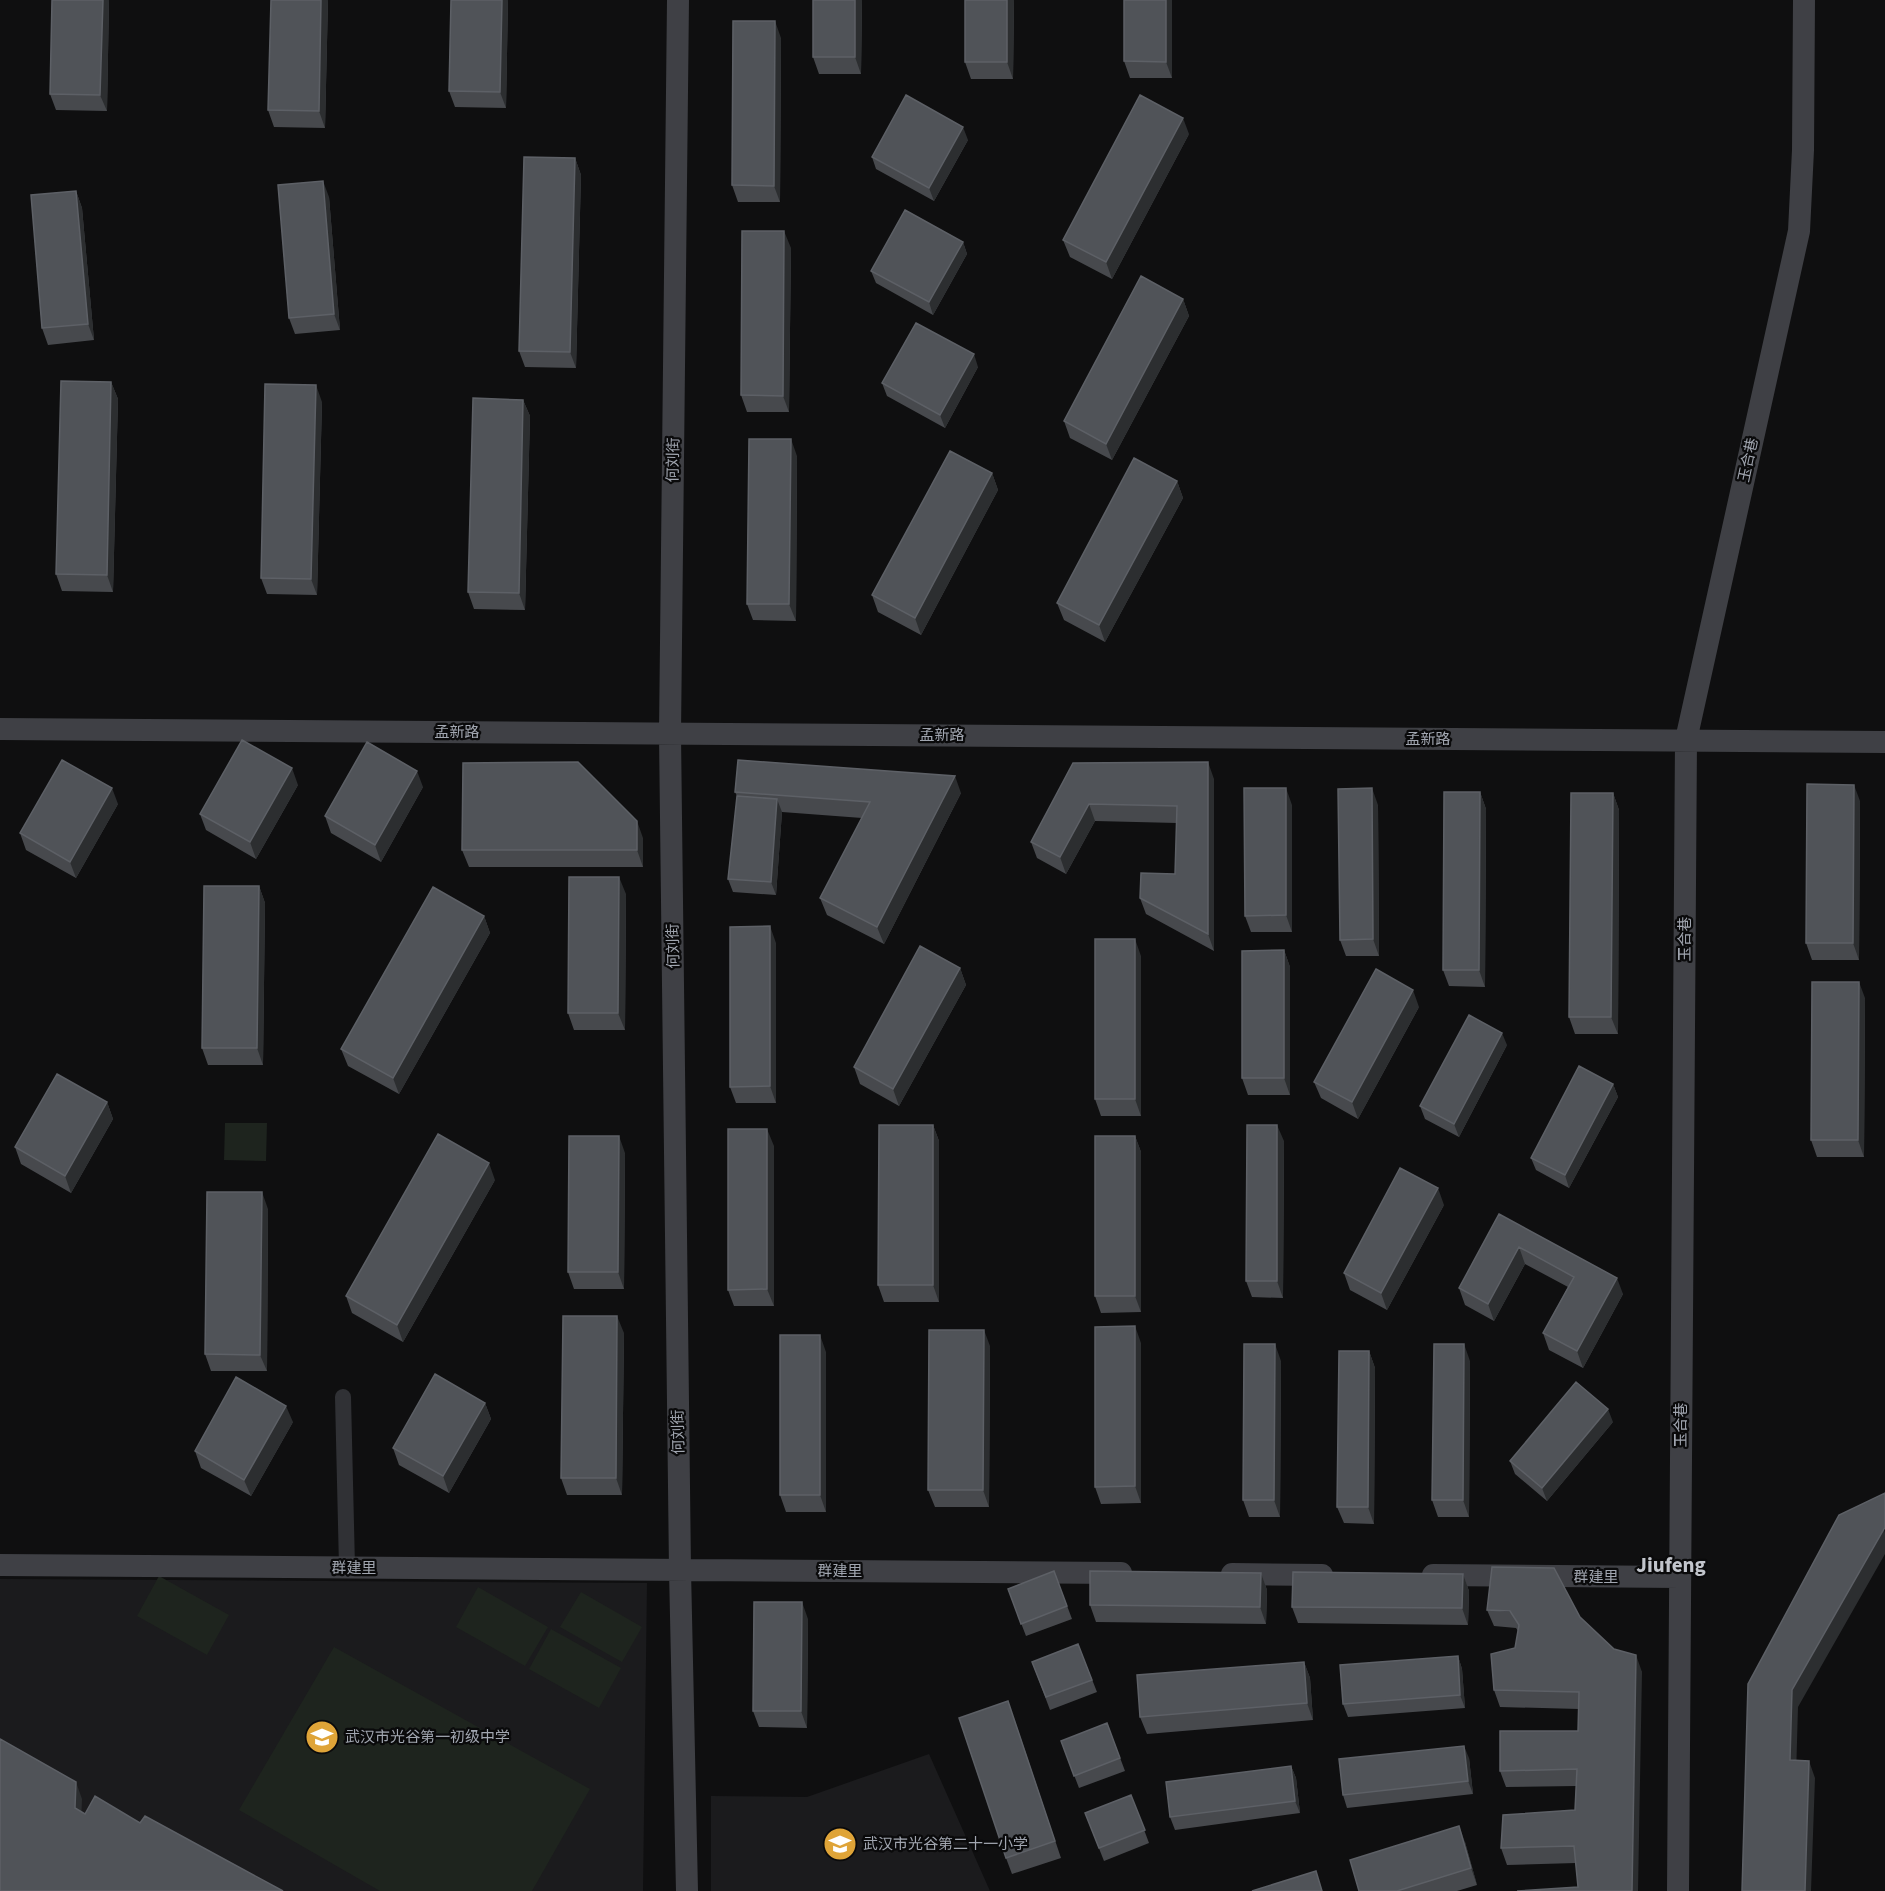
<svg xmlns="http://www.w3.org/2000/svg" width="1885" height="1891" font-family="'Source Sans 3','Noto Sans SC',sans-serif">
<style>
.built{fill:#1b1b1d}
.grass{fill:#1e241e}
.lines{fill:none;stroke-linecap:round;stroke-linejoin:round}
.street{stroke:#303135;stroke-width:16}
.secondary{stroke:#3f4045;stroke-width:22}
.wall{fill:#47494d}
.shaded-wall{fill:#2c2e30}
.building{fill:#505358;stroke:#5d6066;stroke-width:1.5}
.labels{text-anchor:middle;stroke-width:4.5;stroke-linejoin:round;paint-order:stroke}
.street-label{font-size:15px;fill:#a1a6b0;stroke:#0a0a0b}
.poi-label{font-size:15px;fill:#a1a6b0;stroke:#0a0a0b;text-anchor:start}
.district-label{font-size:21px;font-weight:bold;fill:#c2c5cc;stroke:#0a0a0b}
</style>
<rect width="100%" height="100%" fill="#0f0f10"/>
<path class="built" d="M0,1579L647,1583L643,1891H0Z
M929,1754L990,1891H711V1796L807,1797Z"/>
<path class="grass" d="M225,1123H267L266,1161L224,1160Z
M159,1576L229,1615L207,1655L137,1616Z
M478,1587L548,1627L525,1666L456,1627Z
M581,1592L642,1627L622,1662L560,1627Z
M551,1629L621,1668L599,1708L529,1669Z
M334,1647L590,1789L532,1891H380L239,1810Z"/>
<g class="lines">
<path class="street" d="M343,1397L347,1567"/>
<path class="secondary" d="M678,0L670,734L680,1570L687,1891
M0,729L1885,742
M0,1565L1121,1573
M1232,1574L1322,1575
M1433,1575L1680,1577
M1678,1891L1686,740L1799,231L1803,150L1804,0"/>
</g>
<path class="wall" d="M52,0H109L107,111L56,110L50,94Z
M328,0L325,128L274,127L268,110Z
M508,0L506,108L455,107L449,91Z
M862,0L861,74H819L813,57Z
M1014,0L1013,79H971L965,62Z
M1124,0H1172V78H1130L1124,61Z
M781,38L780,202H738L732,185Z
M1189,134L1112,279L1070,257L1063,240Z
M968,140L934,201L876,169L872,157Z
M575,158L581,175L576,368L525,367L519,351Z
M76,191L82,208L94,340L48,345L42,328Z
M329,197L340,330L295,334L289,318Z
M963,242L967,254L933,315L876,283L871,271Z
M791,248L789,412H747L741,395Z
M1183,299L1189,316L1112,460L1070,438L1064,421Z
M978,367L945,428L887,396L882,383Z
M111,382L118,399L113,592L62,591L56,574Z
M523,400L530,416L525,610L474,609L468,592Z
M322,402L317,595L267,594L261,578Z
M797,456L796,621L753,620L747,604Z
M992,473L998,490L921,635L878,612L872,595Z
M1177,481L1183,498L1105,642L1064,620L1057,603Z
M1073,763L1214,779V951L1146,914L1140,898L1175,874L1177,823L1095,821L1066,874L1037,858L1031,842Z
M298,785L256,859L206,830L200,814Z
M423,787L381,862L331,833L325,816Z
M735,792L961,793L884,944L827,915L820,898L862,818L782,812L776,895L733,892L728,879L737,796Z
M1480,792L1486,809L1485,987L1449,986L1443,970Z
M1613,793L1619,810L1618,1034H1575L1569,1017Z
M1860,801L1859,960H1812L1806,943Z
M118,804L76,878L26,850L20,833Z
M1292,805V932H1251L1245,916Z
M1378,805L1379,956H1346L1340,940Z
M643,838V867H469L462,850Z
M259,886L265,903L263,1065H208L202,1048Z
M626,894L625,1030H574L568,1013Z
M484,916L490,933L399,1094L348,1066L341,1049Z
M776,943V1103H736L730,1087Z
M1284,950L1290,967V1095H1248L1242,1078Z
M1141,956V1116H1101L1095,1099Z
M960,968L966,985L899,1106L860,1084L854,1067Z
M1865,998L1864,1157H1817L1811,1140Z
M1419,1007L1358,1119L1321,1098L1314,1082Z
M1507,1045L1459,1137L1425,1119L1420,1106Z
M1613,1084L1618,1097L1569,1188L1536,1170L1531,1158Z
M107,1102L113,1119L71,1193L21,1164L15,1147Z
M933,1125L939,1141V1302H884L878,1285Z
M1135,1136L1141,1152V1312L1101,1313L1095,1296Z
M1284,1141L1283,1298L1252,1297L1246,1281Z
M774,1146V1306H734L728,1290Z
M625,1153L624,1289H574L568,1272Z
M495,1180L403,1342L352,1313L346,1296Z
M1444,1205L1387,1310L1350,1290L1344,1273Z
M268,1209L267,1371H211L205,1354Z
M1499,1214L1623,1294L1583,1368L1549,1350L1543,1333L1568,1287L1525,1264L1494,1321L1465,1305L1459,1288Z
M624,1333L622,1495H567L561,1478Z
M1141,1343V1503L1101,1504L1095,1487Z
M990,1346L989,1507H935L928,1490Z
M1369,1351L1375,1368L1374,1524L1344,1523L1337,1507Z
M826,1352V1512H786L780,1495Z
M1281,1361L1280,1517H1249L1243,1500Z
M1470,1361L1469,1517H1438L1432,1500Z
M485,1403L491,1419L449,1493L399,1465L393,1448Z
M293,1422L251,1496L201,1468L195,1451Z
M1613,1422L1547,1501L1515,1474L1510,1461Z
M1054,1571L1072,1619L1026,1636L1008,1589Z
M1261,1573L1267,1590L1266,1624L1096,1622L1090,1605Z
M1463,1574L1469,1591L1468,1625L1298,1623L1292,1607Z
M1487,1610L1580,1617L1614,1649L1642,1672L1578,1887L1576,1863L1507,1865L1501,1848L1575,1810L1576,1786L1506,1787L1500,1771L1578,1731L1579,1709L1500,1707L1494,1690L1515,1648L1518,1631L1516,1628L1494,1626Z
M808,1619L807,1728L759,1727L753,1711Z
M1078,1644L1097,1692L1050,1710L1032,1662Z
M1458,1656L1462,1669L1465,1708L1348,1717L1343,1704Z
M1304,1662L1310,1678L1313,1720L1147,1734L1140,1717Z
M1014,1718L1061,1858L1012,1874L1006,1858Z
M1107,1723L1125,1771L1079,1788L1061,1741Z
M1469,1758L1473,1794L1347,1808L1343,1795Z
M1291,1766L1296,1778L1300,1813L1175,1830L1170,1817Z
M1131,1795L1149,1843L1104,1861L1085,1813Z
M1465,1842L1477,1885L1457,1891H1359Z"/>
<path class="shaded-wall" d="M103,0H109L107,111L100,95Z
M321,0H328L325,128L319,111Z
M502,0H508L506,108L500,92Z
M855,0H862L861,74L855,57Z
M1007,0H1014L1013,79L1007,62Z
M1166,0H1172V78L1166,62Z
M775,21L781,38L780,202L774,186Z
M1183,118L1189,134L1112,279L1106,262Z
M963,127L968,140L934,201L929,188Z
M575,158L581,175L576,368L570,352Z
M323,181L329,197L340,330L334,314Z
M76,191L82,208L94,340L88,324Z
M784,231L791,248L789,412L783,396Z
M963,242L967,254L933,315L929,302Z
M1183,299L1189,316L1112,460L1106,444Z
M974,354L978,367L945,428L940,415Z
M111,382L118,399L113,592L107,575Z
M316,385L322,402L317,595L311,579Z
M523,400L530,416L525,610L519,593Z
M791,439L797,456L796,621L789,604Z
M992,473L998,490L921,635L915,618Z
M1177,481L1183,498L1105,642L1099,625Z
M1208,762L1214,779V951L1208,934Z
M292,768L298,785L256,859L250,842Z
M417,771L423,787L381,862L375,845Z
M955,776L961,793L884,944L877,927Z
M1854,785L1860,801L1859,960L1853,943Z
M112,788L118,804L76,878L70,862Z
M1286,788L1292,805V932L1286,915Z
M1372,788L1378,805L1379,956L1373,939Z
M1480,792L1486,809L1485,987L1479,970Z
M1613,793L1619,810L1618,1034L1611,1017Z
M777,799L782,812L776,895L771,882Z
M1089,804L1095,821L1066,874L1060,857Z
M637,821L643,838V867L637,850Z
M619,877L626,894L625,1030L618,1013Z
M259,886L265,903L263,1065L257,1048Z
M484,916L490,933L399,1094L393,1078Z
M770,926L776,943V1103L770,1086Z
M1135,939L1141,956V1116L1135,1099Z
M1284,950L1290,967V1095L1284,1078Z
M960,968L966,985L899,1106L893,1089Z
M1859,982L1865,998L1864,1157L1858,1140Z
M1413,990L1419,1007L1358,1119L1352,1102Z
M1502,1033L1507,1045L1459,1137L1454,1124Z
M1613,1084L1618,1097L1569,1188L1565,1175Z
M107,1102L113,1119L71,1193L65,1176Z
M933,1125L939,1141V1302L933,1285Z
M1277,1125L1284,1141L1283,1298L1277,1281Z
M767,1129L774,1146V1306L767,1289Z
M619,1136L625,1153L624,1289L618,1272Z
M1135,1136L1141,1152V1312L1135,1296Z
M489,1163L495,1180L403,1342L397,1325Z
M1438,1188L1444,1205L1387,1310L1381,1293Z
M262,1192L268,1209L267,1371L260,1355Z
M1519,1247L1525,1264L1494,1321L1488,1304Z
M1617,1278L1623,1294L1583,1368L1577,1351Z
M617,1316L624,1333L622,1495L616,1478Z
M1135,1326L1141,1343V1503L1135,1486Z
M984,1330L990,1346L989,1507L983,1490Z
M820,1335L826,1352V1512L820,1495Z
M1275,1344L1281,1361L1280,1517L1274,1500Z
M1464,1344L1470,1361L1469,1517L1463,1500Z
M1369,1351L1375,1368L1374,1524L1368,1507Z
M485,1403L491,1419L449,1493L443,1476Z
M286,1406L293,1422L251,1496L244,1480Z
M1608,1409L1613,1422L1547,1501L1542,1488Z
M1884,1529L1885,1533V1554L1798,1707L1796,1777L1790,1760L1792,1690Z
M1261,1573L1267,1590L1266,1624L1260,1607Z
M1463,1574L1469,1591L1468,1625L1462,1608Z
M802,1602L808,1619L807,1728L801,1711Z
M1636,1655L1642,1672L1638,1891H1632Z
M1458,1656L1462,1669L1465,1708L1460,1695Z
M1304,1662L1310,1678L1313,1720L1307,1703Z
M1464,1746L1469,1758L1473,1794L1468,1781Z
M1809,1761L1815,1778L1811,1891H1805Z
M1291,1766L1296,1778L1300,1813L1295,1801Z
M76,1782L82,1799L81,1825L75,1808Z
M1459,1826L1465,1842L1477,1885L1471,1868Z"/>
<path class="building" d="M52,0H103L100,95L50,94Z
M271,0H321L319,111L268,110Z
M451,0H502L500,92L449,91Z
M813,0H855V57H813Z
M965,0H1007V62H965Z
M1124,0H1166V62L1124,61Z
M733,21H775L774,186L732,185Z
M906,95L963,127L929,188L872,157Z
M1140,95L1183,118L1106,262L1063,240Z
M524,157L575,158L570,352L519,351Z
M323,181L334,314L289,318L278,185Z
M76,191L88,324L42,328L31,195Z
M905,210L963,242L929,302L871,271Z
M742,231H784L783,396L741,395Z
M1141,276L1183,299L1106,444L1064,421Z
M916,323L974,354L940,415L882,383Z
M61,381L111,382L107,575L56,574Z
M265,384L316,385L311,579L261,578Z
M473,398L523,400L519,593L468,592Z
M749,439H791L789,604H747Z
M950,451L992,473L915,618L872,595Z
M1134,458L1177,481L1099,625L1057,603Z
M242,740L292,768L250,842L200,814Z
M367,742L417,771L375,845L325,816Z
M62,760L112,788L70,862L20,833Z
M738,760L955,776L877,927L820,898L870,802L735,792Z
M578,762L637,821V850H462L463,763Z
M1208,762V934L1140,898L1141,873L1175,874L1177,806L1089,804L1060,857L1031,842L1073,763Z
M1807,784L1854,785L1853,943H1806Z
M1244,788H1286V915L1245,916Z
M1372,788L1373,939L1340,940L1338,789Z
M1444,792H1480L1479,970H1443Z
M1571,793H1613L1611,1017H1569Z
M737,796L777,799L771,882L728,879Z
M569,877H619L618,1013H568Z
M204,886H259L257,1048H202Z
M433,887L484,916L393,1078L341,1049Z
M770,926V1086L730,1087V927Z
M1095,939H1135V1099H1095Z
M920,946L960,968L893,1089L854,1067Z
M1284,950V1078H1242V951Z
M1376,969L1413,990L1352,1102L1314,1082Z
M1812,982H1859L1858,1140H1811Z
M1469,1015L1502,1033L1454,1124L1420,1106Z
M1579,1066L1613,1084L1565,1175L1531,1158Z
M57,1074L107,1102L65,1176L15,1147Z
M879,1125H933V1285H878Z
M1247,1125H1277V1281H1246Z
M728,1129H767V1289L728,1290Z
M438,1134L489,1163L397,1325L346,1296Z
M569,1136H619L618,1272H568Z
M1095,1136H1135V1296H1095Z
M1400,1168L1438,1188L1381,1293L1344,1273Z
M207,1192H262L260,1355L205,1354Z
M1499,1214L1617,1278L1577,1351L1543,1333L1574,1277L1519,1247L1488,1304L1459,1288Z
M563,1316H617L616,1478H561Z
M1135,1326V1486L1095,1487V1327Z
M929,1330H984L983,1490H928Z
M780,1335H820V1495H780Z
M1244,1344H1275L1274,1500H1243Z
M1434,1344H1464L1463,1500H1432Z
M1339,1351H1369L1368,1507H1337Z
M435,1374L485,1403L443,1476L393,1448Z
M236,1377L286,1406L244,1480L195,1451Z
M1576,1382L1608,1409L1542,1488L1510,1461Z
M1885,1493V1528L1884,1529L1792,1690L1790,1760L1809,1761L1805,1891H1742L1748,1684L1839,1515Z
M1492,1567L1554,1568L1580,1617L1614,1649L1636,1655L1632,1891H1517L1578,1887L1574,1846L1501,1848L1503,1815L1575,1810L1577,1769L1500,1771V1731H1578L1579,1692L1494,1690L1491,1654L1515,1648L1519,1625L1510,1611L1487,1610Z
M1054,1571L1067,1606L1021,1624L1008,1589Z
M1090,1571L1261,1573L1260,1607L1090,1605Z
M1293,1572L1463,1574L1462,1608L1292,1607Z
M754,1602H802L801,1711H753Z
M1078,1644L1092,1680L1046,1697L1032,1662Z
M1458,1656L1460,1695L1343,1704L1340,1665Z
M1304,1662L1307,1703L1140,1717L1137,1675Z
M1008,1701L1055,1841L1006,1858L959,1718Z
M1107,1723L1120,1758L1074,1776L1061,1741Z
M0,1739L76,1782L75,1808L85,1814L95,1796L140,1823L145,1816L283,1891H0Z
M1464,1746L1468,1781L1343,1795L1339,1759Z
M1291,1766L1295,1801L1170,1817L1166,1782Z
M1131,1795L1145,1830L1099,1848L1085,1813Z
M1459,1826L1471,1868L1397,1891H1359L1350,1860Z
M1316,1871L1322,1891H1252Z"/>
<defs>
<g id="school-disc" transform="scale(1.725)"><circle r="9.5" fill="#dfa438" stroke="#0a0a0b"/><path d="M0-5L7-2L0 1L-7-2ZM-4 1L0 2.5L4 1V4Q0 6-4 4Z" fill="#fff"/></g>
</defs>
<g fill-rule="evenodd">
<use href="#school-disc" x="322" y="1737"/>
<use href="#school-disc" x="840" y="1844"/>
</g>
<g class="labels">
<g class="street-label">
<text transform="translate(673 460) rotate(-89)" y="5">何刘街</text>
<text transform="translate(1748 460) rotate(-78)" y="5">玉合巷</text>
<text x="457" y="737">孟新路</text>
<text x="942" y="740">孟新路</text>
<text x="1428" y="744">孟新路</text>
<text transform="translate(1685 939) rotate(-90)" y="5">玉合巷</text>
<text transform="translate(673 946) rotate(-91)" y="5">何刘街</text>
<text transform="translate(1681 1425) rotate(-90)" y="5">玉合巷</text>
<text transform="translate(678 1432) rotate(-91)" y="5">何刘街</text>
<text x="354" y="1573">群建里</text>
<text x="840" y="1576">群建里</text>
<text x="1596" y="1582">群建里</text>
</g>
<g class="poi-label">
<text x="345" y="1742">武汉市光谷第一初级中学</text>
<text x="863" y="1849">武汉市光谷第二十一小学</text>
</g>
<g class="district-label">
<text x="1671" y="1572">Jiufeng</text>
</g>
</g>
</svg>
